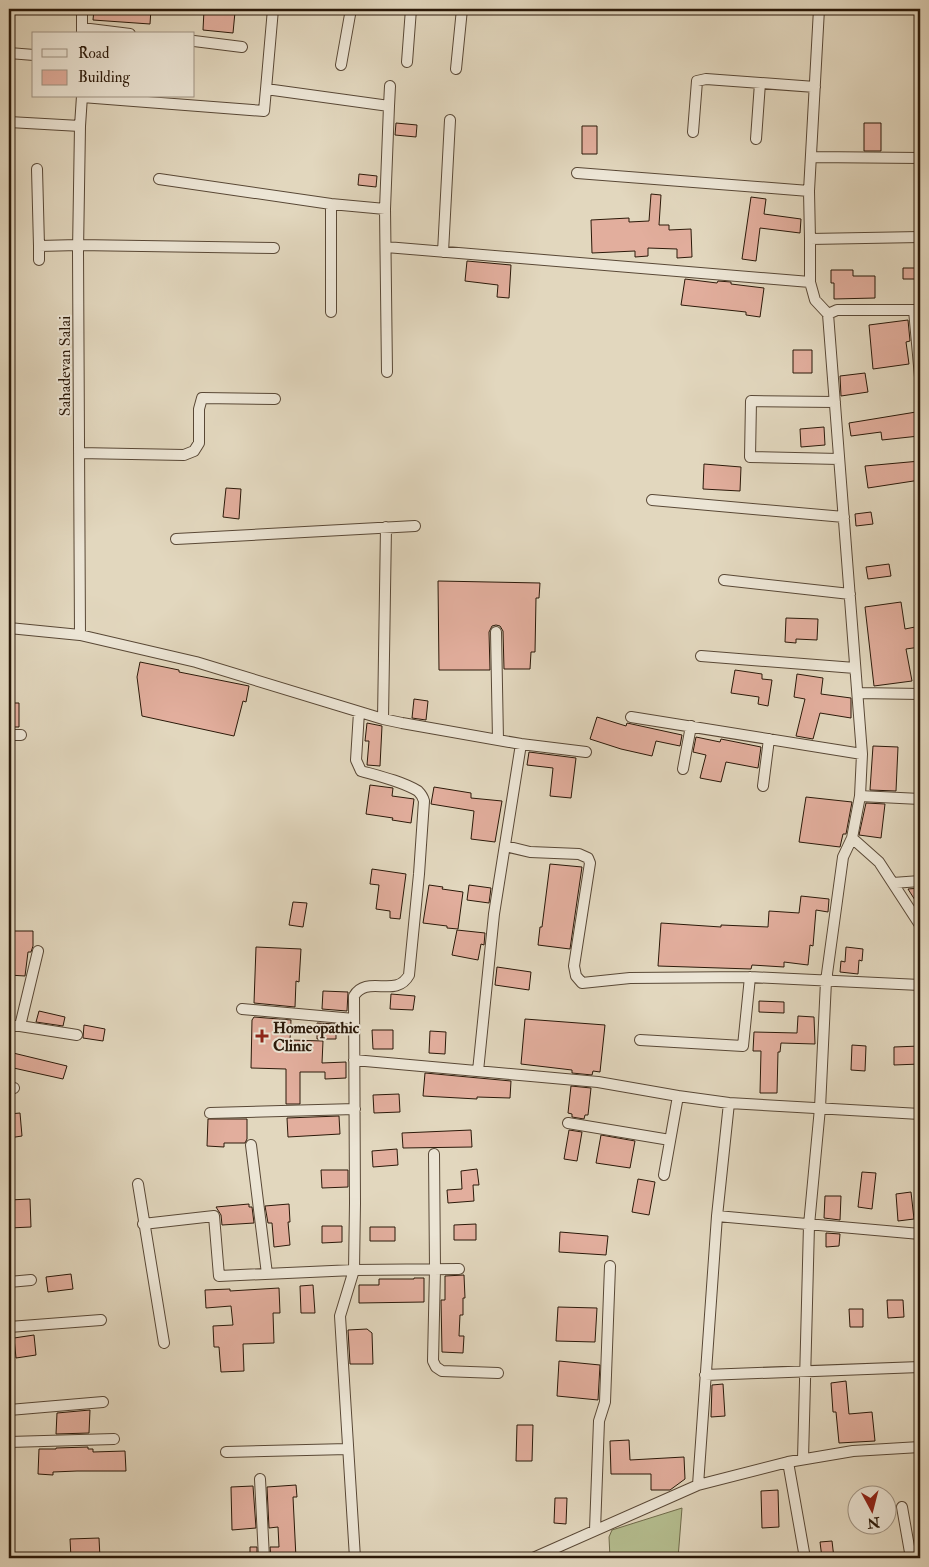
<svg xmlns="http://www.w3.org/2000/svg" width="929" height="1567" font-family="'IM FELL Double Pica',serif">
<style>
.green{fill:#b5be90;stroke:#706c4c}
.building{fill:#e2ae9d;stroke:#2b1909}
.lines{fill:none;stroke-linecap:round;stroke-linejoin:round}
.street-casing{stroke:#594836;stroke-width:12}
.street{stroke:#ece5d5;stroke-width:10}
.poi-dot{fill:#8f2418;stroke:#ece5d5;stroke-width:2}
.labels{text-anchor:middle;stroke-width:4;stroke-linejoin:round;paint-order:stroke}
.street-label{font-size:16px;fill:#2b1909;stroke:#ece5d5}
.poi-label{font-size:16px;font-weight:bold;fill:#2b1909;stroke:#ece5d5;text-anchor:start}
</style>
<rect width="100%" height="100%" fill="#e2d7be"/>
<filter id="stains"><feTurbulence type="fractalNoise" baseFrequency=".004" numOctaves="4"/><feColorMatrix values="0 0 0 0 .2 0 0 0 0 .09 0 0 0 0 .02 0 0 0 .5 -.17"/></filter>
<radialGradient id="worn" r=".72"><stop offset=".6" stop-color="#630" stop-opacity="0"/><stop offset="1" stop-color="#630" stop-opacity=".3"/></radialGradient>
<path class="green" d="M682,1508L678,1558H610L609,1537L612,1530Z"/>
<path class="building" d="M94,9H151L150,24L93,20Z
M204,10L235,12L233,33L203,30Z
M396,123L417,125L416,137L395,135Z
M864,123H881V151H864Z
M582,126H597V154H582Z
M359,174L377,176L376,187L358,185Z
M651,194L661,195L659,225H669V230L691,229L692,257L677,258V249L648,248V256L635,257V251L592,253L591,220L629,218V222L649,221Z
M751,197L766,199L764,214L801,219L800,233L760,228L756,261L742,259Z
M467,261L511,265L509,298L497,297L498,285L465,281Z
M903,268H920V279H903Z
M831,270H853V276H875V298L834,299V283H831Z
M685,279L717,283L718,281L731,282V284L764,288L760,317L746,315V312L681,305Z
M908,320L910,341L906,342L909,364L873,369L869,325Z
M793,350H812V373H793Z
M865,373L868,392L841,396L840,376Z
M916,412L919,436L882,440L881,432L851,436L849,423Z
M824,427L825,445L801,447L800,429Z
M920,461V480L868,488L865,466Z
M704,464L741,467L740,491L703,489Z
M226,488L241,489L239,519L223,517Z
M871,512L873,524L856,526L855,514Z
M889,564L891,576L868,579L866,567Z
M438,581L540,583L539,598H536L535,652H531L530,669H504L503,631L500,626L496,625L492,626L489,632L490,670H439Z
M901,602L905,629L920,626V647L906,649L912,681L874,686L865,607Z
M786,618L818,619L817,640L796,639V643L785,642Z
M140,662L179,670V672L249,686L246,702L243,701L234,736L142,716L137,677Z
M735,670L762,674V679L772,680L768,706L758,704L759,697L731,693Z
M797,674L823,678L821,694L851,698V718L820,713L813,739L796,736L805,699L794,697Z
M414,699L428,701L426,720L412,718Z
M9,703H19V727H9Z
M597,717L626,726L627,723L682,735L680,746L656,741L652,756L621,749L590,739Z
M367,723L382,726L380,766L367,765L369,741H365Z
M696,737L720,742L721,739L761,747L758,768L726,762L721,782L700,778L706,755L693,752Z
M873,746L898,747L896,791L870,790Z
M529,752L576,758L571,798L550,796L553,768L527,765Z
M370,785L393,788L392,796L414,799L411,823L392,820L393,818L366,814Z
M434,787L471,793V798L502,801L495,842L471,839L474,811L431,804Z
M806,797L852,802L846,834H843L840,847L799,842Z
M866,803L885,804L881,838L859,835Z
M550,864L582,867L570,949L538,945L540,927H542Z
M372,869L406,874L400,919L390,918V911L376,909L379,885L370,884Z
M429,885L443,887L442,889L463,892L458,929L447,928V926L423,923Z
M469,885L491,888L489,903L467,900Z
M920,888V908L908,889Z
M801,896L829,899L828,912L816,910L813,946L810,945L808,965L784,962V967L752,965L751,969L658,966L661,923L721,927V925L768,927L769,911L799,913Z
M293,902L307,903L303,927L289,925Z
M457,930L485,933L484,945L481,944L478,960L452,955Z
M9,931H33V946L31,952H28L25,976L9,975Z
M256,947L301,949L299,982L296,981L295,1007L254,1003Z
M846,947L863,949L862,961L859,960L858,974L840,972L841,961L845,962Z
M497,967L531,972L529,990L495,985Z
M323,991L348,992L347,1011L322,1009Z
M391,994L415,996L413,1010L390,1009Z
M759,1001L784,1002V1013L759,1012Z
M39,1011L65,1017L63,1026L36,1022Z
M798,1016L814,1017L815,1044L781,1043L780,1052H778L777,1093H760L761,1051H753L754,1032L797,1033Z
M254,1017L291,1020L290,1040L323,1041L322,1063L346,1062V1078L325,1079V1072H300V1104H286V1069L251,1068L252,1020Z
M525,1019L605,1025L600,1072L593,1071L592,1075L572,1073V1070L521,1064Z
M317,1023L336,1024V1039H317Z
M84,1025L105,1029L103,1041L83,1038Z
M372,1030H393V1049H373Z
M430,1031L446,1032L445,1054L429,1053Z
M852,1045L866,1046L865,1071L851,1070Z
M920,1046V1064L894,1065V1047Z
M9,1052L67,1066L63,1079L9,1067Z
M425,1073L511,1081L510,1098L477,1097V1099L423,1096Z
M571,1086L591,1088L588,1115H585L584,1119L572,1117V1114L568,1113Z
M399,1094L400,1112L374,1113L373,1095Z
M20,1113L22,1136L9,1138V1114Z
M339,1116L340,1134L288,1137L287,1118Z
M208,1119H247V1139L245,1143H224V1147L207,1146Z
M471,1130L472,1147L403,1148L402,1133Z
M569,1130L582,1132L577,1161L564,1159Z
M601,1135L635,1141L630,1168L596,1163Z
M397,1149L398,1165L373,1167L372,1151Z
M477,1169L479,1185H473L474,1201L448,1203L447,1190L462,1189L461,1171Z
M321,1170H348V1187L322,1188Z
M862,1172L876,1173L872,1209L858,1207Z
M638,1179L655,1182L649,1215L632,1212Z
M911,1192L914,1219L898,1221L896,1194Z
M825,1196H841L840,1220L824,1218Z
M30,1199L31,1227L9,1228V1200Z
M249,1204V1207H252L254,1223L222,1225L221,1215L216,1207Z
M289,1204L290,1222H288L290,1245L274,1247L272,1223H268L265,1206Z
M476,1224V1240H454V1225Z
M322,1226H342V1242L322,1243Z
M370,1227H395V1241H370Z
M560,1232L608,1236L606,1255L559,1252Z
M826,1233L840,1234L839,1246L826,1247Z
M71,1274L73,1289L48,1292L46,1277Z
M464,1275L465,1298H463V1315H460L459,1336H464L463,1353L442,1352L441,1300H445V1276Z
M414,1278H424V1302L359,1303V1285H379V1279H414Z
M313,1285L315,1313H301L300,1286Z
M279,1288L280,1313H273L274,1343L243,1344L244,1371L221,1372L219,1347H214L213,1326L233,1325L231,1306L206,1308L205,1290L230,1289V1291Z
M887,1300H903L904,1317L888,1318Z
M558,1307L597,1308L595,1342L556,1341Z
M849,1309H863V1327H850Z
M367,1329L372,1333L373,1364H350L348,1330Z
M34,1335L36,1355L16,1358L14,1338Z
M559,1361L600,1365L598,1400L557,1396Z
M846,1381L849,1414L872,1412L875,1441L839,1443L836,1412H833L831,1383Z
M723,1384L725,1416L711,1417L712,1385Z
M90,1410L89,1433L56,1434L57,1413Z
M517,1425H533L532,1461H516Z
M629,1440L630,1460L684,1457L685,1479L670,1490H651V1474H611L610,1441Z
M88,1447V1449H93V1452L125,1451L126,1471H77L53,1472V1475L38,1474L39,1449H56V1448Z
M296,1485L297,1497H293L296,1558H271L270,1547H279L278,1527L269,1528L267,1487Z
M253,1486L256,1528L232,1530L231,1487Z
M778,1490L779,1527L762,1528L761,1491Z
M555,1498H567L566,1524L554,1523Z
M99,1538L100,1558H71L70,1539Z
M832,1541L834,1558H822L820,1542Z
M250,1547H257V1558H250Z"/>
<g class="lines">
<g class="street-casing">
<path id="street" d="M273,9L266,89L389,106L385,209L387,372
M82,28L130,34
M82,33V9
M194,41L242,47
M9,53L34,55
M407,62L411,9
M341,65L351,9
M456,69L462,9
M82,97L264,111L266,89
M389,106L390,86
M9,122L80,126
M693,132L697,81L706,79L815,87
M756,139L760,83
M811,157L920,158
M37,169L39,246L78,245L274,248
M577,173L809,191L810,239
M159,179L331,204L385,209
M809,191L819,9
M39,246V260
M386,247L810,282
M443,252L450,120
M914,310L920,377
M331,312V204
M828,314L837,310H920
M835,402L751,401L750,457L839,459
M79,453L184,455L194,451L199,443V409L202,398L275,399
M652,500L844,517
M176,539L415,526
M724,580L850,594
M9,628L80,635L196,662L383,719L402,723L521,744L586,752
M496,632L498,740
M80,635L78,251L80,126L82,96
M701,656L855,668
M858,693L920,694
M631,717L862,754
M383,719L386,527
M9,735H21
M683,769L691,726
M763,786L769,739
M860,796L920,799
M852,838L879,862L920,925
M505,846L530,852L579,854L588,858L590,863L574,966L576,976L582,983L630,978L750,977L920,985
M893,883L920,881
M242,1009L354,1019
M9,1026H20L38,951
M20,1026L77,1035
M640,1040L743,1046L750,977
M354,1060L598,1082L678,1096
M478,1071L494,914L521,744
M9,1089L14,1088
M210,1113L355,1109
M568,1123L670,1140
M251,1145L267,1274
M434,1154L435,1269L433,1361L436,1367L442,1371L498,1373
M664,1175L678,1096L729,1103L920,1114
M138,1184L164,1343
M717,1216L920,1234
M143,1224L214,1216L219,1276L354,1270L459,1269
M9,1282L31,1280
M9,1327L101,1320
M705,1375L920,1367
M9,1410L103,1402
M9,1442L114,1439
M226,1452L348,1449
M803,1459L809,1225L820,1108L826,981L843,857L852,838L860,796L862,754L828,314L815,300L810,282V239L920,237
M788,1462L805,1558
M260,1479L264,1558
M698,1485L717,1216L729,1103
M902,1507L911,1558
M595,1530L599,1421L605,1402L610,1266
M355,1558L340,1316L354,1270L355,1203L354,996C367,974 396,999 409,975L419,874L424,801C423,797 421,794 418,791C401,781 379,776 361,771L356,760L359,712
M533,1558L698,1485L788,1462L853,1451L920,1447"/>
</g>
<use href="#street" class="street"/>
</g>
<path class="poi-dot" d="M259.5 1028.5h5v5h5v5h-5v5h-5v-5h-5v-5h5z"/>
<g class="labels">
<g class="street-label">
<text transform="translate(64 366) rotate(-90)" y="6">Sahadevan Salai</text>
</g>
<g class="poi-label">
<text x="273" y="1033">Homeopathic<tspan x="273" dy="18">Clinic</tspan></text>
</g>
</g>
<rect width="929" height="1567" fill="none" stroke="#e2d7be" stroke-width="30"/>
<rect x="10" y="10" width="909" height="1547" fill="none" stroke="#2b1909" stroke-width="2.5"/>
<rect x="15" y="15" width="899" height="1537" fill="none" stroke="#2b1909"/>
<rect x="32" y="32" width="162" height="65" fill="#ece5d5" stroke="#9f9383"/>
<rect x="42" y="49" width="25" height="8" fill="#ece5d5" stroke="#9f9383"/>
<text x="78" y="58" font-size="15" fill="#2b1909">Road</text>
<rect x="42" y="70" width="25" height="15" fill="#e2ae9d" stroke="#9f9383"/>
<text x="78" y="82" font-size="15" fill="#2b1909">Building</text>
<g transform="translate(872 1510) rotate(173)"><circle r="24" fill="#ece5d5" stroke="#9f9383"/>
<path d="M0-4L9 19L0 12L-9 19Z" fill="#8f2418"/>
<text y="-8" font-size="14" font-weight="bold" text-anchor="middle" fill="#2b1909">N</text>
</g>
<rect width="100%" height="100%" filter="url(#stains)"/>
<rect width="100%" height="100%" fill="url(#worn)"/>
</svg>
